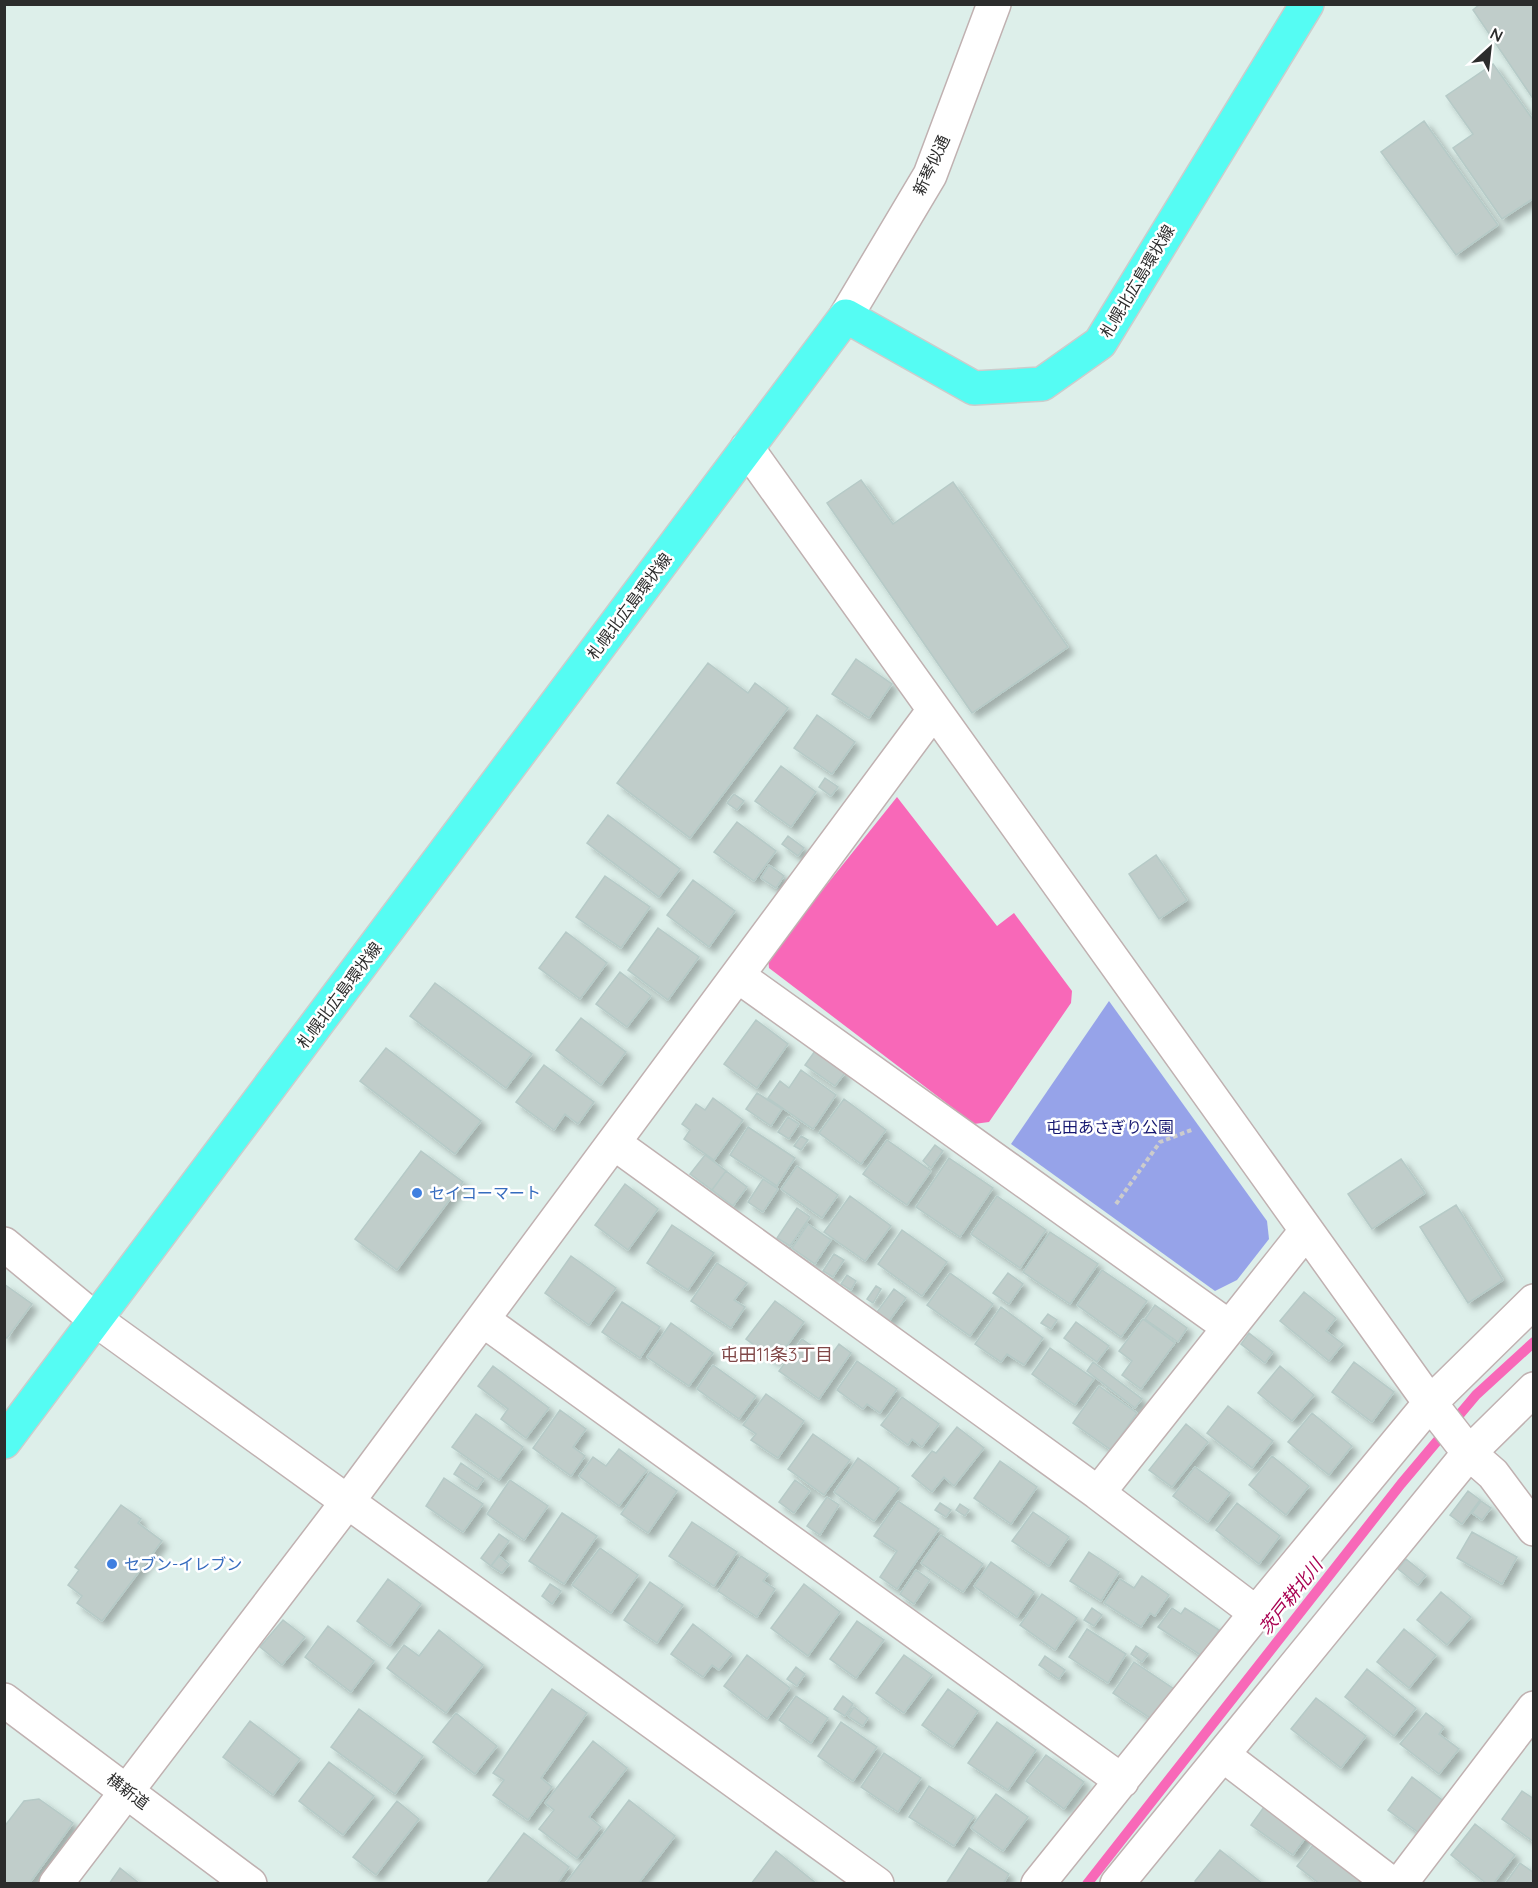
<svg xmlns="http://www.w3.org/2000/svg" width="1538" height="1888" font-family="Quicksand,'Noto Sans JP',sans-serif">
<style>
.green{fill:#96a3e9}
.water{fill:#f868b8}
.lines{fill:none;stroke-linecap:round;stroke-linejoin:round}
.stream{stroke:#f868b8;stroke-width:10}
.building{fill:#c0cdca;stroke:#b6cac7;stroke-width:1.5;filter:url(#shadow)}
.street-casing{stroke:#c0b1b1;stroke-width:36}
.secondary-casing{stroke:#c0b1b1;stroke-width:36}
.primary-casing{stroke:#ccc;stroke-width:36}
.path{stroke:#ccc;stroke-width:4;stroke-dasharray:4.5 3;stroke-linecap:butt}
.street{stroke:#fff;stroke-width:33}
.secondary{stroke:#fff;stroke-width:33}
.primary{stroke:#55fcf3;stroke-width:33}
.shop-dot{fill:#3f7fe0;stroke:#fff;stroke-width:2}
.labels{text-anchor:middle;stroke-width:5;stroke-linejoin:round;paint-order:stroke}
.street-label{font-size:16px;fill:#2c2c2c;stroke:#fff}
.park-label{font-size:16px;fill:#151770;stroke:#fff}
.shop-label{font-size:16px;fill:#366cbe;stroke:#fff;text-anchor:start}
.neighbourhood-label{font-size:18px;fill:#814848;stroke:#fff}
.water-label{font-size:18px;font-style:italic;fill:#a90352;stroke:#fff}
</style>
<defs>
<filter id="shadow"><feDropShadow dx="5.5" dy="5.5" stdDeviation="3" flood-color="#0004"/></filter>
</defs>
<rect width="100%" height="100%" fill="#ddefea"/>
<path class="green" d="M1109,1001L1267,1221L1269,1239L1237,1280L1215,1291L1011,1144Z"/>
<path class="water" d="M897,797L997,926L1014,913L1072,991L1071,1003L989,1122L974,1124L769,968L768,958Z"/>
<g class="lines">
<path class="stream" d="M1087,1884L1401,1484L1476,1395L1534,1342"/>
</g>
<path class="building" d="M1480,4H1534V100L1473,10Z
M1493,64L1534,121V198L1502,219L1453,148L1473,134L1446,96Z
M1424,121L1498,225L1456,255L1381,152Z
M861,480L893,524L953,482L1068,647L972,713L827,503Z
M856,659L892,684L869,718L832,694Z
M708,663L748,693L755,683L788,708L690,838L617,783Z
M817,715L855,742L832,774L794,748Z
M781,766L816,792L791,827L755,801Z
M825,778L838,787L831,796L819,787Z
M734,794L744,801L737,810L727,803Z
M608,815L680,869L659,897L587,843Z
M737,822L776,851L754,881L714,852Z
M788,836L804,848L798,856L782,844Z
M1156,855L1187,900L1159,919L1129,874Z
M769,865L784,876L776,888L761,878Z
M605,876L650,907L621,948L576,917Z
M693,880L735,911L709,947L667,915Z
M658,928L699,957L668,1000L628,970Z
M566,932L607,963L580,999L539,968Z
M620,972L651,996L627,1027L596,1004Z
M435,983L532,1054L506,1088L410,1016Z
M581,1018L626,1052L601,1085L556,1050Z
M756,1020L788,1044L757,1088L724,1064Z
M386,1048L481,1121L455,1154L360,1081Z
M815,1051L845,1073L835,1086L805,1065Z
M544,1065L594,1102L578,1124L565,1114L554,1130L516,1102Z
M801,1070L836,1095L813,1129L768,1098L780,1081L789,1088Z
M757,1093L782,1109L771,1126L746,1109Z
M713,1098L743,1120L714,1160L684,1139L690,1130L682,1124L696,1104L705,1110Z
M844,1099L886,1130L861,1164L819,1133Z
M788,1117L799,1124L789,1139L778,1132Z
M748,1127L795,1158L777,1186L730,1155Z
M801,1136L808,1140L801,1150L794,1146Z
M887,1140L931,1171L907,1205L863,1174Z
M935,1145L943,1151L931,1168L923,1161Z
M421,1151L463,1182L397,1270L355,1239Z
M705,1155L726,1171L712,1190L690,1174Z
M949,1158L993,1188L960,1237L916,1207Z
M1401,1159L1425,1193L1372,1229L1348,1194Z
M797,1166L838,1195L822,1218L781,1189Z
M726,1171L747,1187L733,1206L712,1190Z
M763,1179L778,1189L763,1212L748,1202Z
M625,1184L658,1209L628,1250L595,1225Z
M850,1196L891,1226L865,1261L824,1232Z
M997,1196L1046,1230L1020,1268L971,1234Z
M1456,1205L1503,1280L1468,1303L1420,1227Z
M797,1208L810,1217L790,1246L777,1238Z
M808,1224L831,1240L815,1264L792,1248Z
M672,1225L714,1253L688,1290L647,1263Z
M902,1230L947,1262L922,1296L878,1264Z
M1050,1232L1098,1264L1070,1304L1023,1272Z
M834,1254L844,1260L833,1277L823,1271Z
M571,1256L616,1288L589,1325L545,1293Z
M717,1263L747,1283L734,1300L745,1307L731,1328L691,1301Z
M1102,1270L1147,1301L1121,1337L1077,1305Z
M950,1273L993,1304L970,1336L927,1305Z
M1008,1273L1023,1284L1009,1304L993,1293Z
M847,1275L856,1281L851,1290L841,1284Z
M4,1284L32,1304L7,1338L4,1337Z
M876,1286L881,1289L873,1303L867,1299Z
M894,1289L906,1298L889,1321L877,1312Z
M1304,1292L1336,1318L1326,1331L1343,1344L1329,1361L1280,1321Z
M775,1301L804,1322L776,1361L746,1339Z
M622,1302L660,1327L640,1358L602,1332Z
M1155,1305L1187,1328L1178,1342L1145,1319Z
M1001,1307L1043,1338L1024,1365L1007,1354L1001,1362L975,1344Z
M1048,1314L1057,1320L1051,1329L1041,1323Z
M1143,1319L1175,1343L1141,1389L1122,1375L1132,1361L1119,1351Z
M1076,1322L1109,1346L1097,1362L1064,1338Z
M671,1323L713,1353L689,1386L647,1357Z
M1249,1333L1273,1352L1265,1363L1241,1344Z
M802,1339L829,1358L839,1344L851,1353L819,1399L779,1371Z
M1050,1348L1094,1379L1075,1405L1032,1374Z
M857,1361L897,1389L880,1413L867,1404L863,1409L837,1390Z
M1093,1362L1142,1399L1135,1408L1087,1371Z
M1354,1362L1394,1392L1372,1422L1332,1392Z
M713,1365L756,1396L739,1419L697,1389Z
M493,1366L549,1408L526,1438L501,1419L508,1409L478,1386Z
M1280,1366L1314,1395L1292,1421L1258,1393Z
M1099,1386L1137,1413L1111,1450L1073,1423Z
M766,1394L804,1421L778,1458L751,1440L756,1434L743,1425Z
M902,1397L939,1424L922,1447L912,1439L908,1445L881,1425Z
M1228,1406L1273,1441L1252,1468L1207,1433Z
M560,1410L586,1429L573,1447L585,1456L571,1476L533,1448Z
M1312,1413L1352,1446L1329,1475L1288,1442Z
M476,1414L523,1447L499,1480L452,1447Z
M1186,1424L1208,1442L1172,1487L1149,1470Z
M957,1427L984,1448L954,1486L944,1477L932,1492L912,1476L932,1451L936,1453Z
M813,1434L850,1460L824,1495L788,1469Z
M619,1449L647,1470L619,1506L579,1476L593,1457L606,1466Z
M1272,1456L1309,1486L1286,1515L1249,1485Z
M858,1458L899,1488L874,1521L834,1492Z
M1000,1461L1037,1487L1011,1524L974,1498Z
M461,1463L484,1479L477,1489L454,1474Z
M1195,1467L1230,1493L1208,1522L1173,1496Z
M650,1472L677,1491L648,1533L621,1514Z
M444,1478L483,1504L463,1532L426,1506Z
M510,1480L548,1506L524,1540L487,1514Z
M795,1480L810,1491L794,1513L779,1502Z
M1468,1491L1480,1500L1462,1524L1450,1515Z
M827,1497L839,1505L820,1535L807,1526Z
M898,1501L939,1529L897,1589L880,1577L897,1551L874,1536Z
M1481,1501L1491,1508L1482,1520L1472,1513Z
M940,1503L951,1510L946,1517L935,1510Z
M1237,1503L1280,1536L1259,1564L1216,1530Z
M960,1504L969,1510L965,1516L956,1510Z
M121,1505L141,1519L138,1523L162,1541L102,1621L77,1603L82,1596L68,1585L79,1570L75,1567Z
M1033,1512L1069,1537L1049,1566L1012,1541Z
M562,1513L597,1536L564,1584L529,1561Z
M692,1522L737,1552L714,1586L669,1556Z
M1472,1532L1517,1557L1502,1584L1457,1558Z
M499,1534L509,1541L491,1566L481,1558Z
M941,1535L983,1564L963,1592L921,1563Z
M600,1548L638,1575L611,1613L572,1585Z
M1089,1552L1119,1572L1101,1601L1070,1581Z
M499,1556L509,1564L502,1573L491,1566Z
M741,1556L768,1574L763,1581L775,1589L757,1617L718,1591Z
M1406,1559L1426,1575L1418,1585L1398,1569Z
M991,1562L1034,1592L1017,1617L974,1586Z
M916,1570L930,1580L914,1604L900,1594Z
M1142,1576L1169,1595L1155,1616L1150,1613L1141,1627L1104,1603L1120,1579L1134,1588Z
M388,1579L421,1604L390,1646L357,1621Z
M650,1582L683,1605L657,1643L624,1620Z
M550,1584L561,1591L552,1604L542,1596Z
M804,1584L840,1612L808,1656L771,1628Z
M1441,1592L1471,1617L1447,1645L1417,1620Z
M1042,1594L1077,1618L1055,1650L1020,1625Z
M1092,1608L1102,1615L1094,1626L1084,1620Z
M1172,1608L1181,1614L1185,1608L1219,1630L1202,1656L1158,1627Z
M283,1620L305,1637L282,1665L260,1647Z
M857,1621L884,1640L856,1678L830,1659Z
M693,1624L732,1654L719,1670L712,1665L703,1677L671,1654Z
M328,1626L374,1661L351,1692L305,1657Z
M1087,1629L1126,1654L1108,1683L1069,1657Z
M1404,1629L1436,1655L1409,1688L1377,1662Z
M439,1630L483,1665L446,1713L387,1668L404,1645L419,1656Z
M1136,1646L1148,1654L1142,1662L1131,1654Z
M747,1655L790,1688L767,1719L724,1686Z
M904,1655L932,1675L904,1713L876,1693Z
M1045,1656L1065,1670L1059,1679L1039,1665Z
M1134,1662L1174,1689L1153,1720L1113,1693Z
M796,1667L805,1674L797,1686L787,1679Z
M1367,1669L1416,1708L1394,1736L1345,1697Z
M552,1689L587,1713L541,1778L552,1787L528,1820L493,1795L504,1780L493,1773Z
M948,1689L978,1711L953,1747L922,1725Z
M796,1696L828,1718L811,1743L779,1720Z
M843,1696L853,1704L845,1716L834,1709Z
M1316,1698L1366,1736L1341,1768L1291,1729Z
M854,1707L868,1718L863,1726L848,1716Z
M359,1709L423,1756L395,1794L331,1747Z
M456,1713L497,1746L475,1774L433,1742Z
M1426,1713L1444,1727L1439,1734L1459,1749L1439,1774L1400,1744Z
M250,1721L300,1759L273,1795L223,1757Z
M841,1722L877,1747L853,1781L818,1756Z
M997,1722L1036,1750L1008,1790L968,1763Z
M593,1741L627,1768L589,1817L601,1827L577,1858L539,1829L554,1810L545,1803Z
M884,1753L921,1778L898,1812L861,1787Z
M1046,1755L1084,1782L1064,1809L1026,1781Z
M329,1762L374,1796L343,1835L299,1801Z
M1412,1777L1450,1806L1426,1838L1388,1810Z
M929,1786L974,1816L954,1846L909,1817Z
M1522,1791L1534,1799V1842L1502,1819Z
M996,1794L1028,1817L1003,1851L971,1828Z
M39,1799L73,1823L29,1884H7L4,1882V1827L24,1801Z
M629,1800L675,1836L638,1884H565Z
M1269,1800L1311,1830L1293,1855L1251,1825Z
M397,1801L419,1819L376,1875L353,1857Z
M1475,1824L1515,1855L1493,1884H1487L1451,1855Z
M524,1833L569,1867L557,1884H486Z
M1316,1841L1373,1884H1320L1297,1866Z
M969,1848L1009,1874L1003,1884L947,1882Z
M1220,1850L1262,1883L1197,1884L1195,1881Z
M776,1851L817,1884H751Z
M1520,1863L1534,1873V1884H1505Z
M120,1868L140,1884H109Z"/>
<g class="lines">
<g class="street-casing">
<path id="street" d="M747,448L1430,1403L1469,1453L1493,1474L1534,1529
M738,976L1229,1327
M614,1143L1098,1493L1256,1613
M4,1244L96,1320L877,1884
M483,1320L1122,1781
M1098,1493L1306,1231
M1223,1755L1392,1884
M56,1884L348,1501L934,710
M1038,1884L1256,1613L1430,1403L1534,1301
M1117,1884L1469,1453L1534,1389
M1400,1884L1534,1708"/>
</g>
<g class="secondary-casing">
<path id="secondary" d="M846,316L930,175L994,4
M4,1700L250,1884"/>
</g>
<g class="primary-casing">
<path id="primary" d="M4,1442L846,316L974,388L1042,384L1100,343L1307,4"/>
</g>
<path class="path" d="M1116,1204L1160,1142L1194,1129"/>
<use href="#street" class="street"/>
<use href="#secondary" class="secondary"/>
<use href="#primary" class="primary"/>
</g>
<g class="shop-dot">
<circle cx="417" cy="1193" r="6"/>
<circle cx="112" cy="1564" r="6"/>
</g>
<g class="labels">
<g class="street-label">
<text transform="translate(931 165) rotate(-65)" y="6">新琴似通</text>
<text transform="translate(1137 281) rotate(-59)" y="6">札幌北広島環状線</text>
<text transform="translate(629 606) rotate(-53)" y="6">札幌北広島環状線</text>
<text transform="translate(339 995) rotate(-53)" y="6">札幌北広島環状線</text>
<text transform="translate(128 1791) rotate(37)" y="6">横新道</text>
</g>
<g class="park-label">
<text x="1110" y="1133">屯田あさぎり公園</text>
</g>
<g class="shop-label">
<text x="429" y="1199">セイコーマート</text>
<text x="124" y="1570">セブン-イレブン</text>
</g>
<g class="neighbourhood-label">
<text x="777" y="1361">屯田11条3丁目</text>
</g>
<g class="water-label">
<text transform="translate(1291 1597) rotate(-52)" y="6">茨戸耕北川</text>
</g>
</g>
<rect width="1538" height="1888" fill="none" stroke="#2c2c2c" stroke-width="12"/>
<g transform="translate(1490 48) rotate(27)" stroke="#ffffff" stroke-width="4.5" paint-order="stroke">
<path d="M0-4.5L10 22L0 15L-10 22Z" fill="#2c2c2c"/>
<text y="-9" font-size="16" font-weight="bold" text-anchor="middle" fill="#2c2c2c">N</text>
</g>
</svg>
